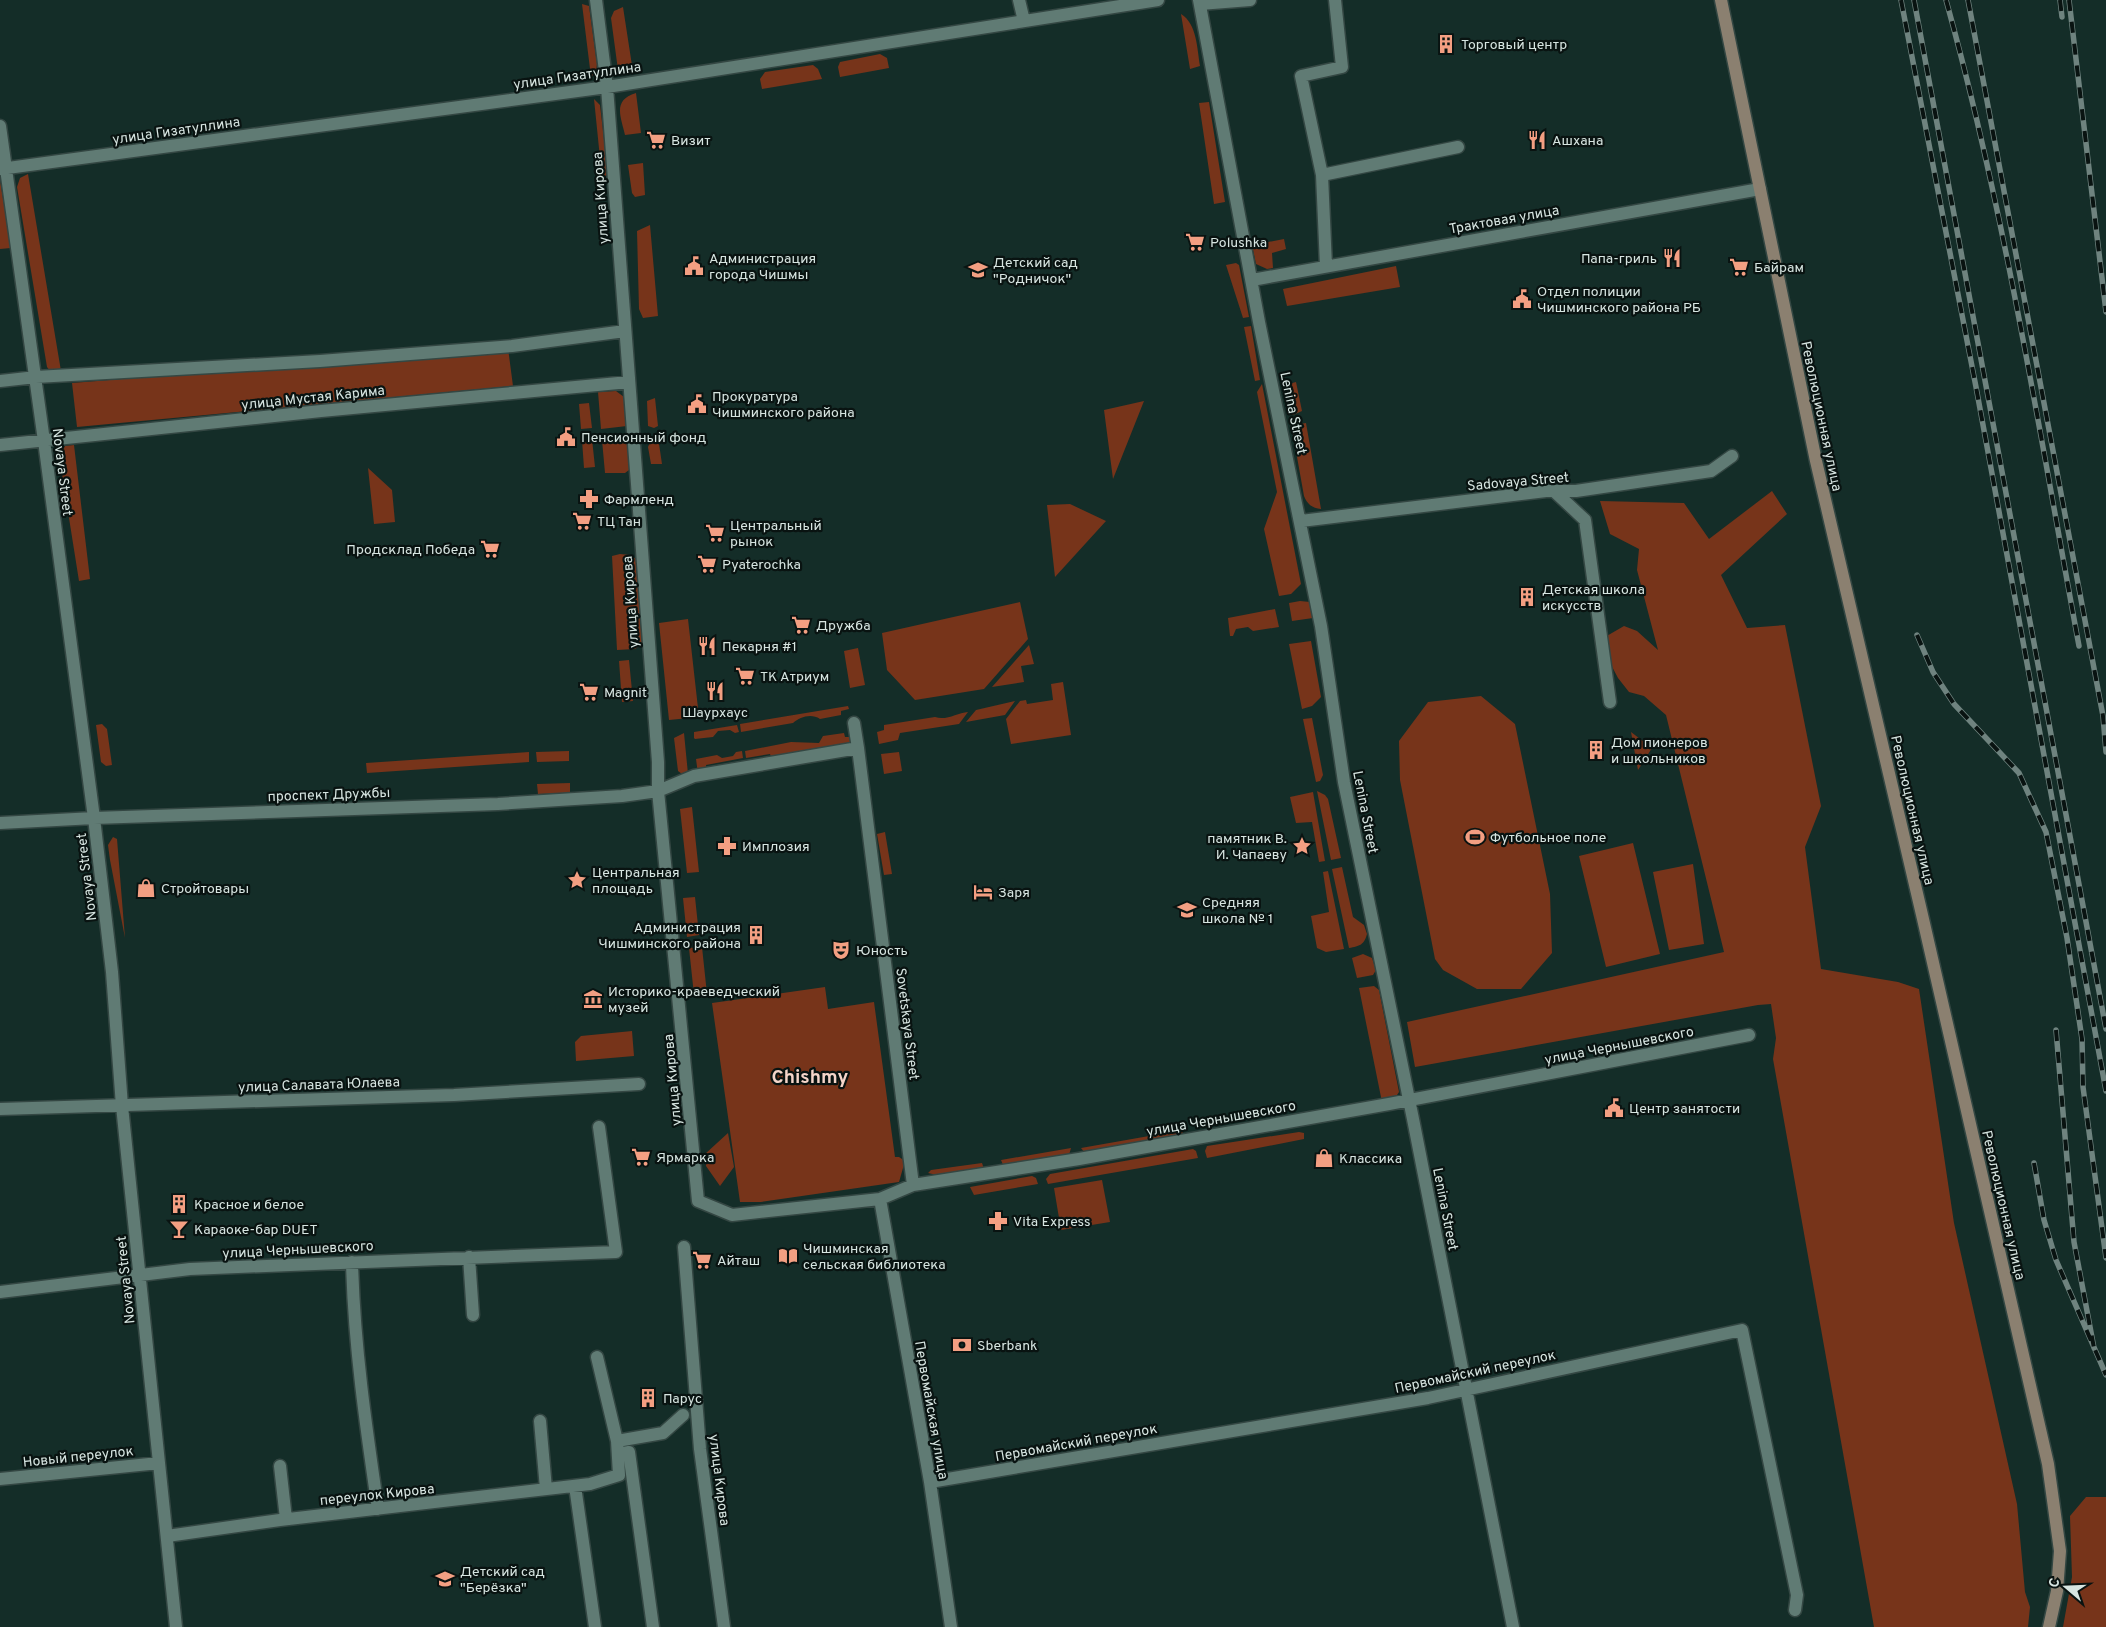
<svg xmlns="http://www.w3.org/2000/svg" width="2106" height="1627" font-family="Overpass,sans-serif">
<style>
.green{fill:#77341a}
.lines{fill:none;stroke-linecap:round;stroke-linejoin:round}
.pedestrian-casing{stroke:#344743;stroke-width:15}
.minor-casing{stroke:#344743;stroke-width:15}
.secondary-casing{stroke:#344743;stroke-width:15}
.pedestrian{stroke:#607b74;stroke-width:12}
.minor{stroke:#607b74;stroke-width:12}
.secondary{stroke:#8b8070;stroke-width:12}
.rail-casing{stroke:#6f837f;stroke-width:5.5}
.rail{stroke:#091311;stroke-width:4;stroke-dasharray:11;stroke-linecap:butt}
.labels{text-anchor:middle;stroke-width:4.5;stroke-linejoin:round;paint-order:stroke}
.poi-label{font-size:14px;fill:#d7e5e1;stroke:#091311;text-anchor:start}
.street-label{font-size:14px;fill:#d7e5e1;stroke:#091311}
.district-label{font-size:19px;font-weight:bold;fill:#f5d5c9;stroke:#091311}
</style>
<rect width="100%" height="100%" fill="#142d28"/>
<path class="green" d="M582,4L589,6L597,64L596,72L591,77Z
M623,7L633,72L618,70L611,18L614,11Z
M1181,14C1197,24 1197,48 1200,66L1190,69Z
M880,54L887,58L889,68L840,77L838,67L840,62Z
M813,65L818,69L822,79L762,89L760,79L765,72Z
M636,93L641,133L625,135C621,117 612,100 636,93Z
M594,99L600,105L608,174L602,178Z
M1209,102L1225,202L1214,204L1199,103Z
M643,163L645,195L635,197L632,193L628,165Z
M28,174L61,371H50L47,367L17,187L20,178Z
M0,180L11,248L0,249Z
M650,225L658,316L643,318L639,309L637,231Z
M1284,239L1286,249L1272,253L1273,268L1267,269L1256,264L1252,245Z
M1236,263L1239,265L1249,317L1243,318L1226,265Z
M1396,266L1400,287L1287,306L1283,289Z
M1251,326L1260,380L1255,381L1244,327Z
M508,348L513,386L77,427L72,383Z
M1296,382L1302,411L1293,415L1290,414L1285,385Z
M1262,384L1301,584L1291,594L1279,596L1264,529L1277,492L1257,392Z
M616,391L624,397L627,426L601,429L598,392Z
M655,398L658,426L654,428L648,426L647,401Z
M1144,401L1113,479L1104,410Z
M589,403L592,428L581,429L579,404Z
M1306,423L1321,509C1312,508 1307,504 1304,496L1292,429L1295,425Z
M658,437L662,464H651L648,447L652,438Z
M628,438L629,470L625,473H605L602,440Z
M592,439L595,467L584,468L582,440Z
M74,445L90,579L79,581L59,455L65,446Z
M368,468L392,490L395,522L374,524Z
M1772,491L1787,514L1721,575L1747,628L1785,625L1821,806L1805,847L1821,969L1898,982L1919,989L1954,1223L2017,1504L2025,1592L2030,1607L2028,1627H1874L1773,1059L1776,1038L1771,1004L1758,1005L1415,1067L1407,1022L1724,952L1666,715L1644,696L1629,692L1618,678L1608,659L1605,637L1624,626L1637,631L1658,650L1637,570L1639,549L1610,534L1600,501L1684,503L1709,539Z
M1070,504L1106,521L1055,577L1047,505Z
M620,554L630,555L636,559L642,644L635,649L617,650L612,556Z
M1300,601L1310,602L1313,618L1292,621L1289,603Z
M1020,602L1028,639L984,689L915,700L887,670L882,633Z
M1275,609L1279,627L1253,631L1248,627L1236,629L1233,636H1230L1228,618Z
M688,619L699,717L669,720L659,623Z
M1311,641L1321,697L1312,706L1302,709L1289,644Z
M1029,645L1034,664L1021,666L1024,682L992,687Z
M858,648L865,685L850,688L844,651Z
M629,660L633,701L622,702L619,661Z
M1063,682L1071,735L1011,744L1006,719L1020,701L1026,700L1027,704L1053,700L1051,684Z
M1481,696L1515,724L1550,894L1552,953L1521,989H1477L1443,970L1435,959L1400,780L1399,741L1428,702Z
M1015,701L1005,715L966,722L976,710Z
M848,706L849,709L841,711V715L820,719C811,713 800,717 793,723L741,732L740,724Z
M968,712L959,724L900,733L898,740L879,744L877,732L884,730V725L935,717C946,721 957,713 968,712Z
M1312,718L1323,775L1320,781L1316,782L1303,719Z
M102,724L107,729L112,765L106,766L101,762L96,725Z
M737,725L739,732L735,733L730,730L718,731L713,737L695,739L694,738V732Z
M1631,732L1652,748L1638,770Z
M684,733L688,774H682L678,771L674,738Z
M844,733L845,737H852L853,748L772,759L770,754L746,758L745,751L791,742L819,743L823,736Z
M569,751V761L537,762L536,752Z
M742,751L743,758L706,765V771L698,774L696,759L717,755L722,758L733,756L736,752Z
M529,752V762L367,773L366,763Z
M899,752L902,771L884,774L881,754Z
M570,783V793L538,794L537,784Z
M1317,791L1325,795L1328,799L1341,858L1331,860Z
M1313,792L1325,861L1319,862L1312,822L1296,823L1290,797Z
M692,807L699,872L687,873L680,809Z
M885,832L892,874L884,875L877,834Z
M113,837L117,839L125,938L110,860L108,845Z
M1633,843L1660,954L1606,967L1579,856Z
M1693,864L1704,944L1669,950L1653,872Z
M1342,867L1353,917L1364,925L1367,934C1364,945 1360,946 1349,948L1332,869Z
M1328,871L1344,949L1326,952L1317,948L1311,916L1329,912L1323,872Z
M695,897L699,935L687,937L683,898Z
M702,947L707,994L694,995L689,948Z
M1363,954L1372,958L1376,970L1373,975L1357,978L1352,958Z
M1374,986L1379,990L1399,1092L1395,1098L1382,1102L1359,988Z
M825,987L828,1009L874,1002L895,1157H899L905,1161L899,1182L761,1202H740L712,1003Z
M632,1031L634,1056L576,1061L575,1042L581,1036Z
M1183,1130L1182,1136L1085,1153L1081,1148Z
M1299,1132L1304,1133V1139L1207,1158L1205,1151L1207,1146Z
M728,1133L734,1167L720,1186L706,1166L705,1154Z
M1071,1148L1069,1155L1003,1165L1001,1160Z
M1193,1149L1196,1151L1198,1158L1048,1184L1046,1179L1050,1174Z
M982,1163L984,1169L941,1176L928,1173L931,1170Z
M1032,1176L1036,1178L1038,1184L974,1195L970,1187Z
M1102,1180L1110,1222L1061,1230L1054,1188Z
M2086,1497H2106V1627H2063L2072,1577L2070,1516Z"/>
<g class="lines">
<g class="pedestrian-casing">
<path id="pedestrian" d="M684,1247L700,1449L724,1627"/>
</g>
<g class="minor-casing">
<path id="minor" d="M596,0L607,87L658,762V791L698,1201L732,1215L880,1199L913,1185L1079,1159L1389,1104L1749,1035
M1019,0L1024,21
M1199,0L1259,322L1321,626L1344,782L1413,1119L1513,1627
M1200,4L1250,0
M0,126L44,441L94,818L112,972L122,1106L176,1627
M0,169L607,87L1158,0
M1322,175L1458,147
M1326,266L1322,175L1301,76L1342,67L1335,0
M1252,280L1760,189
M0,381L36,377L320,361L512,346L625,331
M0,445L321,411L629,382
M1554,491L1585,520L1610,702
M1301,521L1546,491H1576L1711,471L1732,456
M858,748L913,1185
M0,823L94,818L498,804L622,796L658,791L694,776L858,748L854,723
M0,1109L454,1095L639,1084
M880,1199L930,1482L951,1627
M469,1257L473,1315
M352,1262C354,1345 366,1427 378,1509
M0,1292L190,1269L616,1252L599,1127
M597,1357L617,1441
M540,1421L546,1489
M618,1454L629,1452L653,1627
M280,1466L286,1519
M0,1479L159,1463
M930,1482L1428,1398L1742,1330L1797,1595L1795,1610
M575,1486L595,1627
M167,1536L280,1520L590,1484L619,1475L617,1441L663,1433L683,1415"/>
</g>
<g class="secondary-casing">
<path id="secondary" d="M1721,0L1816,461L1923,919L2048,1464L2060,1551L2057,1591L2049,1627"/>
</g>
<use href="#pedestrian" class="pedestrian"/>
<use href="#minor" class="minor"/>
<use href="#secondary" class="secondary"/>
<g class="rail-casing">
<path id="rail" d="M1901,0L1976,387L2106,1091
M1914,0L2106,1029
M1946,0C2005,212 2039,430 2079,646
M1968,0L2103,716L2106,752
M2060,0L2062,17
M2069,0L2106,312
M1917,635L1933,672L1954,704L2019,773L2046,832L2067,938L2082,1039L2083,1087L2106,1258
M2056,1030L2074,1242L2094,1348
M2034,1163L2044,1220L2056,1260L2106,1375"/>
</g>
<use href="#rail" class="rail"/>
</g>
<defs>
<g id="building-bare" transform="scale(1.5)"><path d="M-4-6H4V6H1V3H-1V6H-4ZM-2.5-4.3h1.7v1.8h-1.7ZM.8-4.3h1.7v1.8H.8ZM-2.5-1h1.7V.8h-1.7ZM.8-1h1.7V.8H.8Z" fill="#f39f82" stroke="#091311" stroke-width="2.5" paint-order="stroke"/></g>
<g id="supermarket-bare" transform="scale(1.5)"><path d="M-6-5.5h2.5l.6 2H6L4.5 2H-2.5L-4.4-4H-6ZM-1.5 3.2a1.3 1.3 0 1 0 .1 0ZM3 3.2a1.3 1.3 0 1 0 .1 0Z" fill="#f39f82" stroke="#091311" stroke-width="2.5" paint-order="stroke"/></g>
<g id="restaurant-bare" transform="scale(1.5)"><path d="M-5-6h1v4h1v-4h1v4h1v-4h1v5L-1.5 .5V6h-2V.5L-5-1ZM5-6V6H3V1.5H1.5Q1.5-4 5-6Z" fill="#f39f82" stroke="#091311" stroke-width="2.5" paint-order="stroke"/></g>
<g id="civic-bare" transform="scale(1.5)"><path d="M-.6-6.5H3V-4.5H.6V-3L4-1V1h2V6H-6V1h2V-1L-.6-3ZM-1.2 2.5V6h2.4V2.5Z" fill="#f39f82" stroke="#091311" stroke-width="2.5" paint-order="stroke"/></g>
<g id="school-bare" transform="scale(1.5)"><path d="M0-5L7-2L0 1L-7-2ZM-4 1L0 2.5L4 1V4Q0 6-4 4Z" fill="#f39f82" stroke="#091311" stroke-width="2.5" paint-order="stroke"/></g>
<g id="pharmacy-bare" transform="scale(1.5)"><path d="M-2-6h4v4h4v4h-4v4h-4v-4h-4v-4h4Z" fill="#f39f82" stroke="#091311" stroke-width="2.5" paint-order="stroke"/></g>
<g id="stadium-bare" transform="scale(1.5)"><path d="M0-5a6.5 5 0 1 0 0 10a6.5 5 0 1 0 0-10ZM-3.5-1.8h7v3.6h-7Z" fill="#f39f82" stroke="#091311" stroke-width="2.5" paint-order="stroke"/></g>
<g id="sight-bare" transform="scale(1.5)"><path d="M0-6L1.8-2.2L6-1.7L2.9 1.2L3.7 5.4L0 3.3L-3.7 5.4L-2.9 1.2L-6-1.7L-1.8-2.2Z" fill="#f39f82" stroke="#091311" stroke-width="2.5" paint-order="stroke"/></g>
<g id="shop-bare" transform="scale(1.5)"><path d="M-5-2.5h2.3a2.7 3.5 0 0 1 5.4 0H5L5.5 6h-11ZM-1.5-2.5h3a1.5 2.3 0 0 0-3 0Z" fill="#f39f82" stroke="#091311" stroke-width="2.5" paint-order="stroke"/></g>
<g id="hotel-bare" transform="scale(1.5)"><path d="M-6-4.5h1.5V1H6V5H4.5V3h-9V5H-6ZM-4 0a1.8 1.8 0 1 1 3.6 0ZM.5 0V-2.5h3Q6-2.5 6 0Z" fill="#f39f82" stroke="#091311" stroke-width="2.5" paint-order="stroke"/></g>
<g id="theatre-bare" transform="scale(1.5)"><path d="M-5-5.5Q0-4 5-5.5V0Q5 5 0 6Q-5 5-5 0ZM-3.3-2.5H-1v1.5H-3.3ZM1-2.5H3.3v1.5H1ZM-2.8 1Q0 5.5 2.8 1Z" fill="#f39f82" stroke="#091311" stroke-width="2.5" paint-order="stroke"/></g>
<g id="museum-bare" transform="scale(1.5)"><path d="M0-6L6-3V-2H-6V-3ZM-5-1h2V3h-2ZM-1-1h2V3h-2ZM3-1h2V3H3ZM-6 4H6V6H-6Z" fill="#f39f82" stroke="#091311" stroke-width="2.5" paint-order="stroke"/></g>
<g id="bar-bare" transform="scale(1.5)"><path d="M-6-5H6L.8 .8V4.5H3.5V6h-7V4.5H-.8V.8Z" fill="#f39f82" stroke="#091311" stroke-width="2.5" paint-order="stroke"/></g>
<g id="library-bare" transform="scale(1.5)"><path d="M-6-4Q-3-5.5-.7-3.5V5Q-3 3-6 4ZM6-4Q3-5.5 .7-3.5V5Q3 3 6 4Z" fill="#f39f82" stroke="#091311" stroke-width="2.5" paint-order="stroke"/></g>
<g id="bank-bare" transform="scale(1.5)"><path d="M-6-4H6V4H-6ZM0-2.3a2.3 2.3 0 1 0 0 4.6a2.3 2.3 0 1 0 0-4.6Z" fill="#f39f82" stroke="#091311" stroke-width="2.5" paint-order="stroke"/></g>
</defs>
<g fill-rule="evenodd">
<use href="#building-bare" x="1446" y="44"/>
<use href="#supermarket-bare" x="656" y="140"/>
<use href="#restaurant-bare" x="1537" y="140"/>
<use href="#supermarket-bare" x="1195" y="242"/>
<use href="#restaurant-bare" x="1672" y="258"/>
<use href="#civic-bare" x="694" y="266"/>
<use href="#supermarket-bare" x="1739" y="267"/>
<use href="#school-bare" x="978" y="270"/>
<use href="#civic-bare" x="1522" y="299"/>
<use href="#civic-bare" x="697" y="404"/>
<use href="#civic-bare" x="566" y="437"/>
<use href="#pharmacy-bare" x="589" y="499"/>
<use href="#supermarket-bare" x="582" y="521"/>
<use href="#supermarket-bare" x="715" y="533"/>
<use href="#supermarket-bare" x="490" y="549"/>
<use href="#supermarket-bare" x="707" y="564"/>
<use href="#building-bare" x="1527" y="597"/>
<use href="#supermarket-bare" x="801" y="625"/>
<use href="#restaurant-bare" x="707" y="646"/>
<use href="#supermarket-bare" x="745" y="676"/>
<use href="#restaurant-bare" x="715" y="691"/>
<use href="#supermarket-bare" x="589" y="692"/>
<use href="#building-bare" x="1596" y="750"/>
<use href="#stadium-bare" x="1475" y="837"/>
<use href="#pharmacy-bare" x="727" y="846"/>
<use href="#sight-bare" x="1302" y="846"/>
<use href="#sight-bare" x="577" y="880"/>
<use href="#shop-bare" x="146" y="888"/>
<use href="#hotel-bare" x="983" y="892"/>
<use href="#school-bare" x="1187" y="910"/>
<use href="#building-bare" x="756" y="935"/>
<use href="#theatre-bare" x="841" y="950"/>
<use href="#museum-bare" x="593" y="999"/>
<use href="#civic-bare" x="1614" y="1108"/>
<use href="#supermarket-bare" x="641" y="1157"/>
<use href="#shop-bare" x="1324" y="1158"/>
<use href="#building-bare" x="179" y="1204"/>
<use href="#pharmacy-bare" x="998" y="1221"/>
<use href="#bar-bare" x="179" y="1229"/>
<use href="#library-bare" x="788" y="1256"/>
<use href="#supermarket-bare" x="702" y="1260"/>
<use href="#bank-bare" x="962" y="1345"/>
<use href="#building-bare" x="648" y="1398"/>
<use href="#school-bare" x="445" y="1579"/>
</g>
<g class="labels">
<g class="poi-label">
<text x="1461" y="49">Торговый центр</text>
<text x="671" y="145">Визит</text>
<text x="1552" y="145">Ашхана</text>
<text x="1210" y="247">Polushka</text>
<text x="709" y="263">Администрация<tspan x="709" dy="16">города Чишмы</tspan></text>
<text x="1657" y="263" text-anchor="end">Папа-гриль</text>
<text x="993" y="267">Детский сад<tspan x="993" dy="16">"Родничок"</tspan></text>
<text x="1754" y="272">Байрам</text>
<text x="1537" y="296">Отдел полиции<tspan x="1537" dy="16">Чишминского района РБ</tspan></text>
<text x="712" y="401">Прокуратура<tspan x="712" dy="16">Чишминского района</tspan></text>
<text x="581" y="442">Пенсионный фонд</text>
<text x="604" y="504">Фармленд</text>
<text x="597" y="526">ТЦ Тан</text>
<text x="730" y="530">Центральный<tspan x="730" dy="16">рынок</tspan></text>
<text x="475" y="554" text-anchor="end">Продсклад Победа</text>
<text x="722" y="569">Pyaterochka</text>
<text x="1542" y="594">Детская школа<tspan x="1542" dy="16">искусств</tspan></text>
<text x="816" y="630">Дружба</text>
<text x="722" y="651">Пекарня #1</text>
<text x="760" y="681">ТК Атриум</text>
<text x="604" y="697">Magnit</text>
<text x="715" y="717" text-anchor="middle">Шаурхаус</text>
<text x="1611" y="747">Дом пионеров<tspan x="1611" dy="16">и школьников</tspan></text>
<text x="1490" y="842">Футбольное поле</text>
<text x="1287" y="843" text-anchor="end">памятник В.<tspan x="1287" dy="16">И. Чапаеву</tspan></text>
<text x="742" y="851">Имплозия</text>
<text x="592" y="877">Центральная<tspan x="592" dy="16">площадь</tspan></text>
<text x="161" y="893">Стройтовары</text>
<text x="998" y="897">Заря</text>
<text x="1202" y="907">Средняя<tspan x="1202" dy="16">школа № 1</tspan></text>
<text x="741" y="932" text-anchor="end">Администрация<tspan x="741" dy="16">Чишминского района</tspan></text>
<text x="856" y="955">Юность</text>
<text x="608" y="996">Историко-краеведческий<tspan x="608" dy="16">музей</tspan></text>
<text x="1629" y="1113">Центр занятости</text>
<text x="656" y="1162">Ярмарка</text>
<text x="1339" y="1163">Классика</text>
<text x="194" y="1209">Красное и белое</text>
<text x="1013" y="1226">Vita Express</text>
<text x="194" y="1234">Караоке-бар DUET</text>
<text x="803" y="1253">Чишминская<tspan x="803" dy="16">сельская библиотека</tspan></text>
<text x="717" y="1265">Айташ</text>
<text x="977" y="1350">Sberbank</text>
<text x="663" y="1403">Парус</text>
<text x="460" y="1576">Детский сад<tspan x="460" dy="16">"Берёзка"</tspan></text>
</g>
<g class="street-label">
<text transform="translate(577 75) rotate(-8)" y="5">улица Гизатуллина</text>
<text transform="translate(176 130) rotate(-8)" y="5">улица Гизатуллина</text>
<text transform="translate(600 198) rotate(-94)" y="5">улица Кирова</text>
<text transform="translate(1504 219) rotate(-10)" y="5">Трактовая улица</text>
<text transform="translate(313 397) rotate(-6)" y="5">улица Мустая Карима</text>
<text transform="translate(1294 413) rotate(78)" y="5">Lenina Street</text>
<text transform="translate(1822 416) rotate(78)" y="5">Революционная улица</text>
<text transform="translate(63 472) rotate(83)" y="5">Novaya Street</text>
<text transform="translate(1518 481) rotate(-5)" y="5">Sadovaya Street</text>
<text transform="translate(630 602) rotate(-94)" y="5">улица Кирова</text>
<text transform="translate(329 794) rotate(-2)" y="5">проспект Дружбы</text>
<text transform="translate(1913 810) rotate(77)" y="5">Революционная улица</text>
<text transform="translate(1366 812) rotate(79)" y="5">Lenina Street</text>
<text transform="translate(86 877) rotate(-97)" y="5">Novaya Street</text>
<text transform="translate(908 1024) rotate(83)" y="5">Sovetskaya Street</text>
<text transform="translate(1619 1045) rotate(-11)" y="5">улица Чернышевского</text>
<text transform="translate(672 1080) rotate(-95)" y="5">улица Кирова</text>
<text transform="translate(319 1084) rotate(-2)" y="5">улица Салавата Юлаева</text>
<text transform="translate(1221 1118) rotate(-10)" y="5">улица Чернышевского</text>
<text transform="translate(2004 1205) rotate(77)" y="5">Революционная улица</text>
<text transform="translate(1446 1209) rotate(79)" y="5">Lenina Street</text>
<text transform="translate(298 1249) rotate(-3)" y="5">улица Чернышевского</text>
<text transform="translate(125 1280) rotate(-96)" y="5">Novaya Street</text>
<text transform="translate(1475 1371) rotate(-12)" y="5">Первомайский переулок</text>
<text transform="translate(932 1410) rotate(80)" y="5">Первомайская улица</text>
<text transform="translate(1076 1442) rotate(-10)" y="5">Первомайский переулок</text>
<text transform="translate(78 1456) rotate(-6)" y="5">Новый переулок</text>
<text transform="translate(720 1480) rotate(83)" y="5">улица Кирова</text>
<text transform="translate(377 1494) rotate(-6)" y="5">переулок Кирова</text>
</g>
<g class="district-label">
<text x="810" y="1083">Chishmy</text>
</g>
</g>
<g transform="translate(2066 1587) rotate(289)" stroke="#091311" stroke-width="4" paint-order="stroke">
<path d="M0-4L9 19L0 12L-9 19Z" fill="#d7e5e1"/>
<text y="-8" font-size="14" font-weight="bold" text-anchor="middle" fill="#d7e5e1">С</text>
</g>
</svg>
